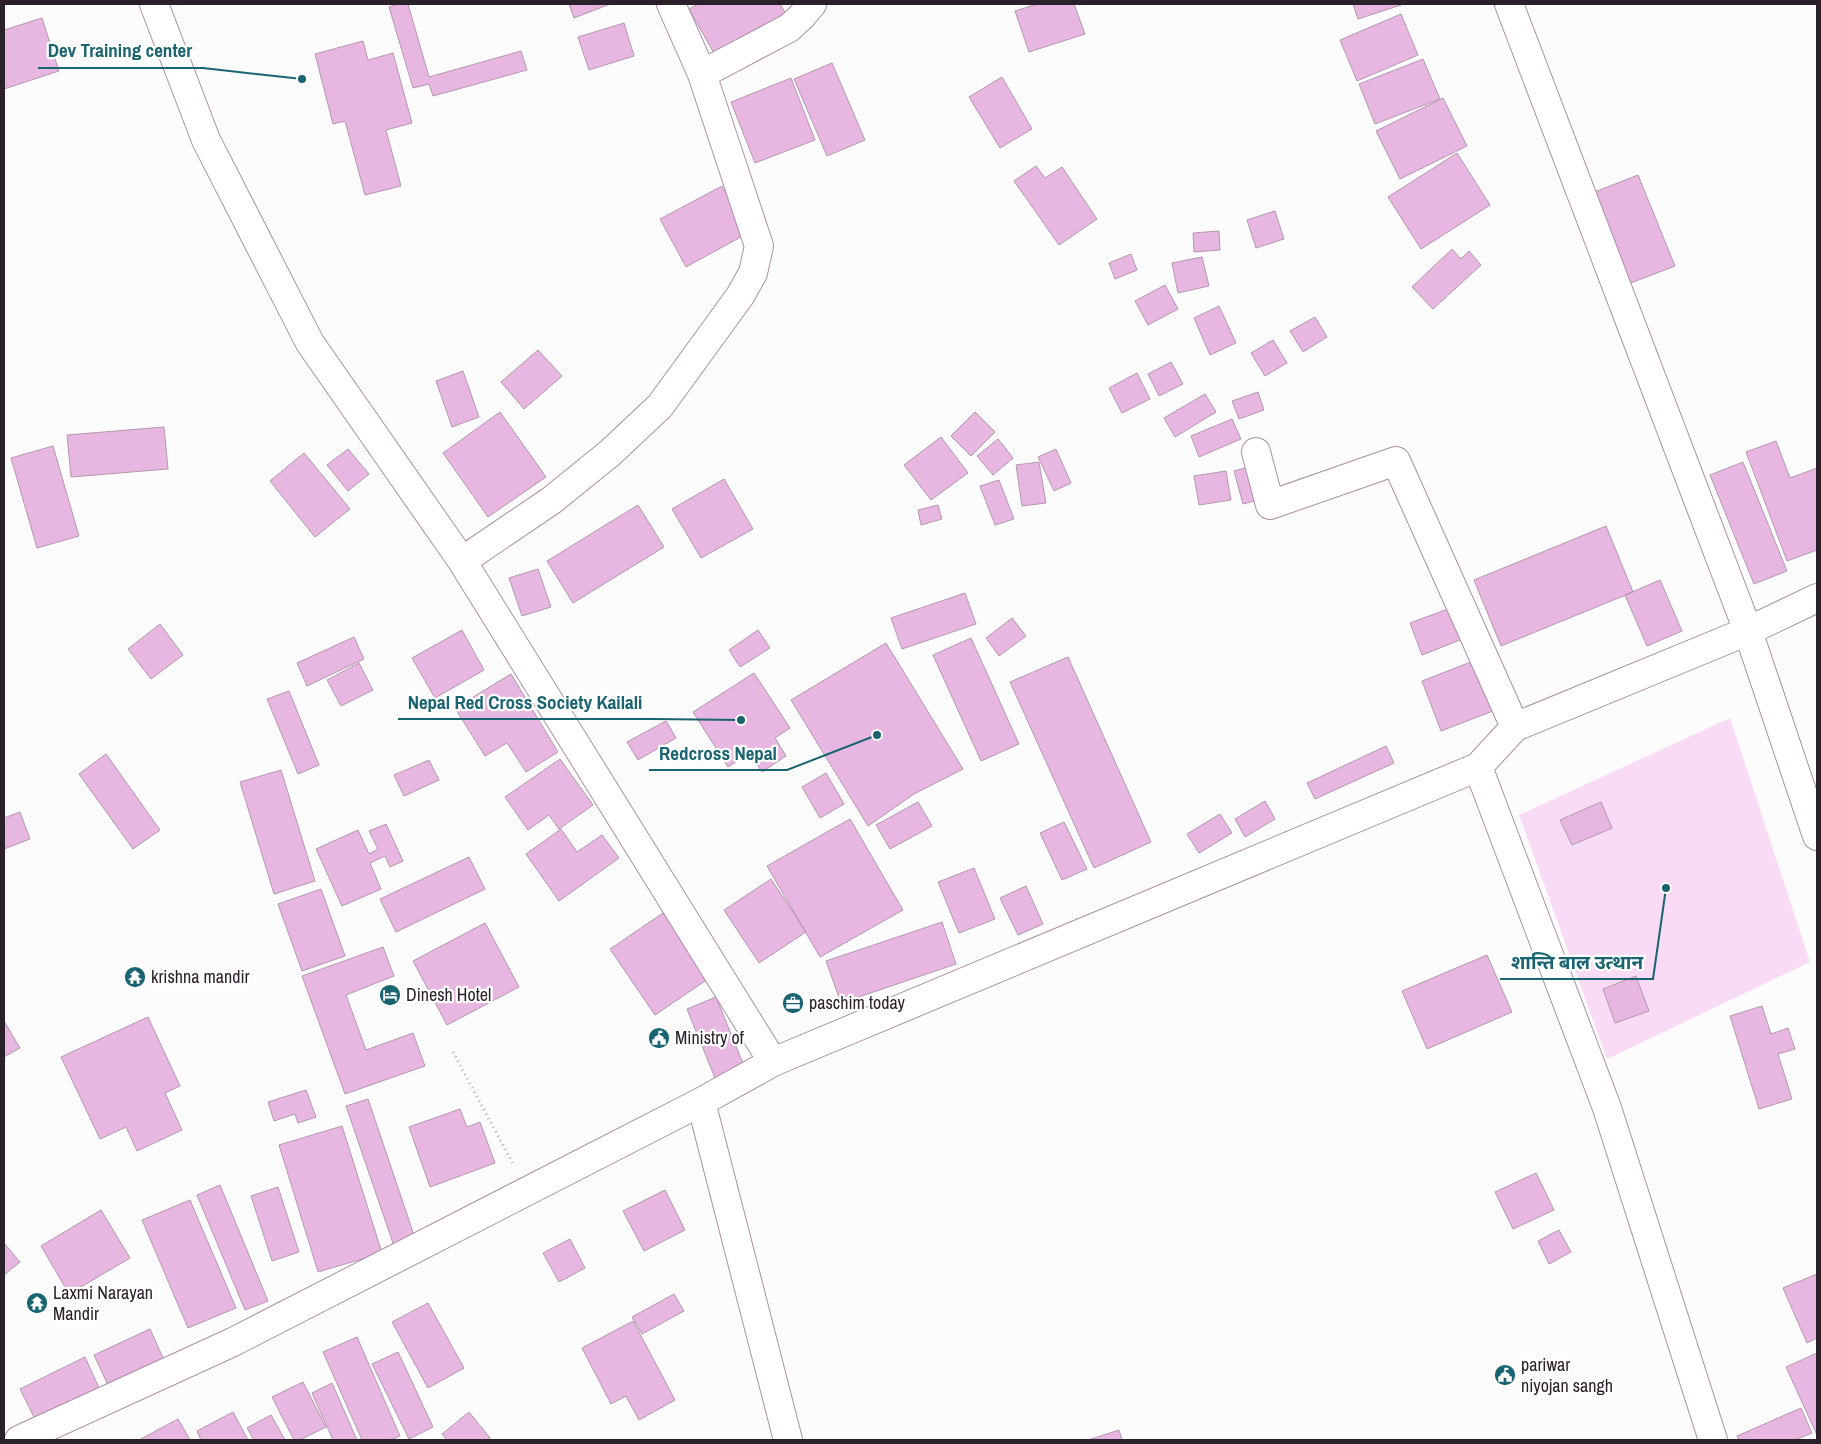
<svg xmlns="http://www.w3.org/2000/svg" width="1821" height="1444" font-family="'Archivo Narrow','Noto Sans Devanagari',sans-serif">
<style>
.green{fill:#fadbf5}
.building{fill:#e8b7e1;stroke:#b498af}
.lines{fill:none;stroke-linecap:round;stroke-linejoin:round}
.minor-casing{stroke:#ab90a6;stroke-width:30}
.tertiary-casing{stroke:#ab90a6;stroke-width:30}
.path{stroke:#b5b2b5;stroke-width:3;stroke-dasharray:1 4;stroke-linecap:butt}
.minor{stroke:#fff;stroke-width:28}
.tertiary{stroke:#fff;stroke-width:28}
.labels{text-anchor:middle;stroke-width:4.5;stroke-linejoin:round;paint-order:stroke}
.poi-label{font-size:18px;fill:#2b212a;stroke:#fff;text-anchor:start}
.leader{fill:none;stroke:#196470;stroke-width:2}
.callout-dot{fill:#196470;stroke:#fff;stroke-width:2}
.callout-label{font-size:19px;text-anchor:middle;font-weight:bold;fill:#196470;stroke:#fff;stroke-width:4.5;stroke-linejoin:round;paint-order:stroke}
</style>
<rect width="100%" height="100%" fill="#fcfcfc"/>
<path class="green" d="M1730,718L1810,962L1607,1059L1519,815Z"/>
<path class="building" d="M398,4H408L429,77L521,51L527,70L433,96L429,84L413,88L389,7Z
M569,4H610L574,18Z
M698,4H780L790,21L719,62L689,9Z
M1037,4H1074L1085,34L1029,52L1015,11Z
M1353,4H1404L1358,19Z
M1401,14L1418,55L1357,81L1340,40Z
M42,18L59,71L4,89V30Z
M624,23L634,56L589,70L578,37Z
M363,41L368,60L393,53L412,123L386,130L401,186L365,195L345,121L333,124L315,54Z
M1423,59L1440,99L1375,124L1359,84Z
M832,63L865,140L827,156L794,79Z
M1002,77L1032,129L1000,148L969,97Z
M791,78L815,140L755,163L731,102Z
M1443,98L1467,146L1400,179L1376,131Z
M1457,153L1490,205L1421,249L1388,197Z
M1036,166L1045,178L1062,167L1097,219L1059,245L1014,181Z
M1638,175L1675,266L1628,284L1592,193Z
M722,186L748,233L686,267L660,219Z
M1275,211L1284,239L1256,248L1247,220Z
M1219,231L1220,250L1194,252L1193,233Z
M1452,249L1461,259L1469,251L1481,265L1433,309L1412,287Z
M1131,254L1137,270L1115,279L1109,263Z
M1202,257L1209,286L1178,293L1172,263Z
M1165,285L1178,309L1148,325L1135,301Z
M1219,306L1236,343L1210,355L1194,318Z
M1315,317L1327,337L1303,352L1290,331Z
M1273,340L1287,363L1265,376L1251,353Z
M538,350L562,376L524,409L501,382Z
M1171,362L1183,384L1159,396L1148,374Z
M463,371L479,417L452,427L436,381Z
M1137,373L1150,399L1122,413L1109,388Z
M1258,392L1264,410L1239,419L1232,401Z
M1205,394L1216,412L1175,437L1164,418Z
M500,412L546,477L488,517L443,453Z
M975,412L995,432L971,456L951,436Z
M1232,419L1241,439L1199,457L1191,436Z
M164,427L168,469L71,477L67,435Z
M941,437L968,473L931,500L904,465Z
M998,439L1013,458L993,475L977,456Z
M1776,441L1790,478L1817,468V550L1787,561L1746,452Z
M53,446L79,536L37,548L11,458Z
M348,449L369,474L348,491L327,465Z
M1056,449L1071,483L1054,491L1038,457Z
M304,453L350,509L315,537L270,481Z
M1039,462L1046,503L1022,506L1016,465Z
M1743,462L1787,571L1754,584L1710,475Z
M1256,465L1266,498L1243,504L1234,471Z
M1226,471L1231,500L1199,505L1194,476Z
M724,479L753,529L701,558L672,509Z
M999,480L1014,519L995,525L980,486Z
M638,505L664,547L573,603L547,561Z
M938,505L942,519L921,525L918,510Z
M1606,526L1633,592L1501,646L1474,580Z
M538,569L551,607L522,616L509,578Z
M1660,580L1682,631L1647,646L1625,595Z
M965,593L976,624L902,649L891,618Z
M1448,609L1460,640L1422,655L1410,623Z
M1012,618L1026,636L999,656L986,638Z
M160,624L183,655L151,679L128,649Z
M462,630L484,670L435,698L412,658Z
M758,630L770,648L740,667L729,650Z
M354,637L364,659L307,686L297,663Z
M971,638L1019,744L981,761L933,655Z
M886,643L963,769L914,794L868,826L791,700Z
M1068,657L1151,842L1094,868L1010,682Z
M1481,658L1501,708L1441,731L1422,681Z
M359,663L373,690L341,706L327,680Z
M754,673L790,728L775,738L786,756L762,772L750,753L728,767L693,712Z
M511,674L558,752L526,772L507,743L485,756L455,708Z
M289,691L319,765L298,774L267,699Z
M666,721L676,738L638,760L627,742Z
M1386,746L1394,763L1315,799L1307,783Z
M106,754L160,830L133,849L79,774Z
M560,759L593,805L559,829L549,815L528,830L505,797Z
M429,760L439,780L404,796L394,775Z
M281,770L315,881L274,894L240,782Z
M826,773L844,804L820,818L802,787Z
M1265,801L1275,819L1245,837L1235,819Z
M918,802L932,826L890,849L876,825Z
M1601,802L1612,828L1572,845L1560,820Z
M20,812L30,839L4,849V818Z
M1220,814L1232,833L1199,853L1187,834Z
M850,819L903,910L820,957L767,866Z
M1064,822L1087,869L1062,880L1040,833Z
M386,824L403,861L390,867L385,856L370,863L381,889L342,906L316,849L358,830L369,854L378,849L369,831Z
M561,829L577,852L602,835L619,858L559,901L526,854Z
M469,857L485,889L396,932L380,899Z
M974,868L995,919L959,933L938,882Z
M771,879L806,932L759,963L724,910Z
M1026,886L1043,924L1018,935L1000,898Z
M321,889L345,956L302,971L278,904Z
M663,913L708,979L655,1015L610,949Z
M942,922L956,964L841,1003L826,961Z
M485,923L519,987L447,1025L413,961Z
M383,947L394,976L346,995L366,1050L413,1033L425,1066L345,1094L302,976Z
M1487,955L1512,1012L1427,1049L1402,991Z
M1636,976L1649,1011L1615,1023L1603,989Z
M716,997L744,1066L715,1078L687,1009Z
M1762,1006L1771,1034L1788,1028L1795,1049L1778,1054L1792,1099L1759,1109L1730,1016Z
M148,1017L180,1086L165,1093L182,1130L137,1151L126,1127L100,1139L61,1057Z
M4,1021L20,1048L4,1057Z
M306,1090L316,1117L298,1123L295,1114L274,1121L268,1102Z
M368,1099L416,1241L395,1249L346,1106Z
M460,1109L467,1127L480,1122L495,1163L430,1187L409,1127Z
M342,1126L382,1253L318,1272L279,1145Z
M1536,1173L1554,1210L1513,1229L1495,1192Z
M220,1185L268,1301L245,1310L197,1195Z
M278,1187L299,1252L272,1261L251,1196Z
M665,1190L685,1230L644,1251L623,1211Z
M190,1200L236,1308L188,1328L142,1220Z
M101,1210L130,1258L69,1294L41,1246Z
M1559,1230L1571,1252L1549,1264L1538,1241Z
M570,1239L585,1268L559,1282L543,1253Z
M4,1243L20,1262L4,1275Z
M1817,1274V1338L1807,1343L1783,1288Z
M674,1294L684,1311L642,1334L632,1317Z
M428,1303L464,1368L428,1388L392,1322Z
M633,1321L675,1400L639,1420L626,1396L611,1404L582,1348Z
M150,1329L164,1360L108,1385L94,1355Z
M357,1337L400,1436L390,1440H362L323,1352Z
M398,1352L433,1427L409,1439L372,1364Z
M1817,1353V1435L1786,1367Z
M85,1357L99,1388L35,1419L20,1389Z
M303,1382L326,1427L300,1440H294L272,1397Z
M332,1383L357,1440H333L312,1393Z
M1801,1408L1812,1433L1795,1440H1739L1737,1436Z
M233,1412L248,1440H201L197,1431Z
M469,1412L490,1438L488,1440H447L442,1434Z
M271,1415L285,1440H254L247,1428Z
M178,1419L190,1440H139Z
M1119,1430L1122,1440H1088Z"/>
<g class="lines">
<g class="minor-casing">
<path id="minor" d="M154,4L206,140L310,343L462,561L773,1062
M702,74L789,28L802,16L812,4
M1256,452L1270,505L1396,461L1515,727
M462,561L552,500L610,453L660,406L740,296L753,273L759,246L702,74L671,4
M1478,767L1607,1108L1713,1440
M701,1102L788,1440
M19,1440L233,1342L701,1102L773,1062L1478,767L1515,727L1748,631"/>
</g>
<g class="tertiary-casing">
<path id="tertiary" d="M1509,4L1748,631L1817,836
M1748,631L1817,598"/>
</g>
<path class="path" d="M453,1052L513,1164"/>
<use href="#minor" class="minor"/>
<use href="#tertiary" class="tertiary"/>
</g>
<defs>
<g id="temple-disc" transform="scale(1.125)"><circle r="9.5" fill="#196470" stroke="#fff"/><path d="M0-6L5-2H3V0L6.5 2.5H4V6H1.5V3h-3V6H-4V2.5H-6.5L-3 0V-2H-5Z" fill="#fff"/></g>
<g id="hotel-disc" transform="scale(1.125)"><circle r="9.5" fill="#196470" stroke="#fff"/><path d="M-6-4.5h1.5V1H6V5H4.5V3h-9V5H-6ZM-4 0a1.8 1.8 0 1 1 3.6 0ZM.5 0V-2.5h3Q6-2.5 6 0Z" fill="#fff"/></g>
<g id="office-disc" transform="scale(1.125)"><circle r="9.5" fill="#196470" stroke="#fff"/><path d="M-6-3h4V-5.5h4V-3h4V5H-6ZM-1-4.5V-3h2v-1.5ZM-6 0V1H6V0Z" fill="#fff"/></g>
<g id="civic-disc" transform="scale(1.125)"><circle r="9.5" fill="#196470" stroke="#fff"/><path d="M-.6-6.5H3V-4.5H.6V-3L4-1V1h2V6H-6V1h2V-1L-.6-3ZM-1.2 2.5V6h2.4V2.5Z" fill="#fff"/></g>
</defs>
<g fill-rule="evenodd">
<use href="#temple-disc" x="135" y="977"/>
<use href="#hotel-disc" x="390" y="995"/>
<use href="#office-disc" x="793" y="1003"/>
<use href="#civic-disc" x="659" y="1038"/>
<use href="#temple-disc" x="37" y="1303"/>
<use href="#civic-disc" x="1505" y="1375"/>
</g>
<g class="labels">
<g class="poi-label">
<text x="151" y="983">krishna mandir</text>
<text x="406" y="1001">Dinesh Hotel</text>
<text x="809" y="1009">paschim today</text>
<text x="675" y="1044">Ministry of</text>
<text x="53" y="1299">Laxmi Narayan<tspan x="53" dy="21">Mandir</tspan></text>
<text x="1521" y="1371">pariwar<tspan x="1521" dy="21">niyojan sangh</tspan></text>
</g>
</g>
<path class="leader" d="M302 79L203 68H38M741 720L653 719H398M877 735L787 770H649M1666 888L1653 979H1500"/>
<g class="callout-dot">
<circle cx="302" cy="79" r="5"/>
<circle cx="741" cy="720" r="5"/>
<circle cx="877" cy="735" r="5"/>
<circle cx="1666" cy="888" r="5"/>
</g>
<g class="callout-label">
<text x="120" y="57">Dev Training center</text>
<text x="525" y="709">Nepal Red Cross Society Kailali</text>
<text x="718" y="760">Redcross Nepal</text>
<text x="1577" y="969">शान्ति बाल उत्थान</text>
</g>
<rect width="1821" height="1444" fill="none" stroke="#2b212a" stroke-width="10"/>
</svg>
